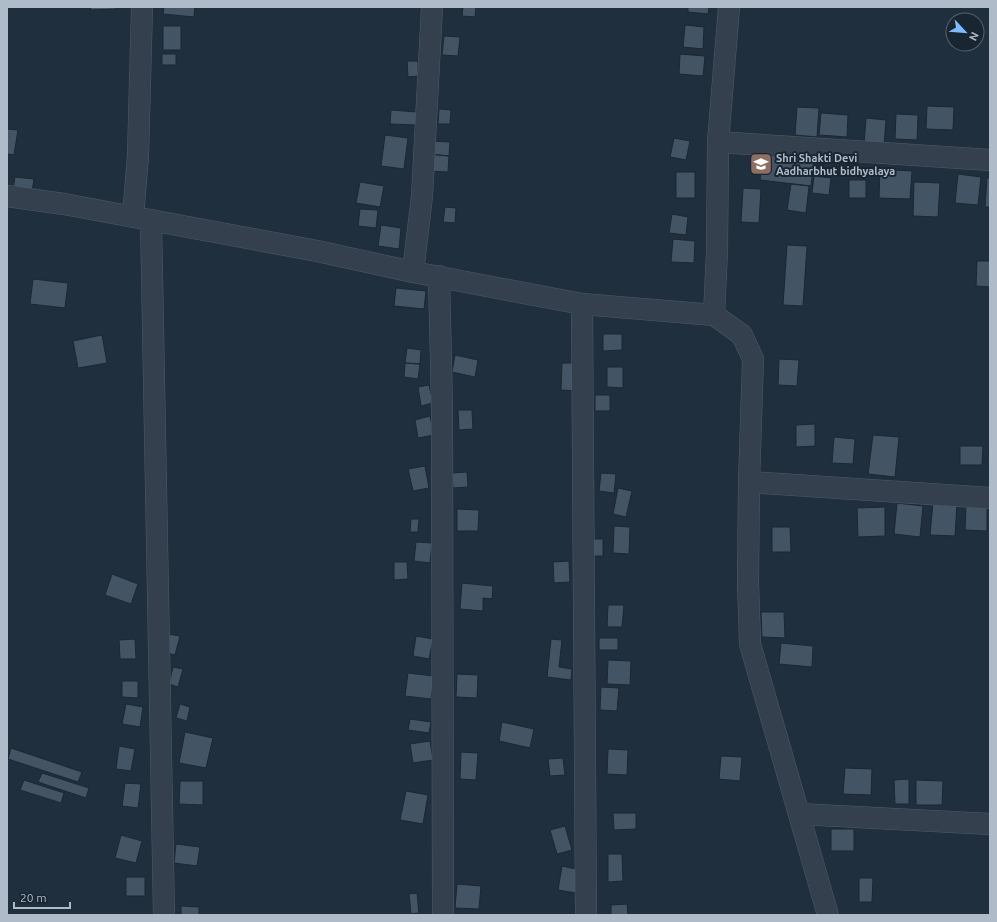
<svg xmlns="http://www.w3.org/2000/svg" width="997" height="922" font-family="Ubuntu,sans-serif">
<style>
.building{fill:#435464;stroke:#1b2733}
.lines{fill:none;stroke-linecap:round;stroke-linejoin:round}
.minor-casing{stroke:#4f5b67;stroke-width:22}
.minor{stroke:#34404d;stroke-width:21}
.labels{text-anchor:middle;stroke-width:4;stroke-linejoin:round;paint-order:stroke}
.poi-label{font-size:11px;font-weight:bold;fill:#afbbc9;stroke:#192531;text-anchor:start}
</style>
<rect width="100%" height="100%" fill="#202f3d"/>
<path class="building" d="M90,7H116V9L91,10Z
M164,7H195L194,17L163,14Z
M463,7H476L475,17L462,16Z
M688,7H709L708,14L688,12Z
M685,25L704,27L703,49L683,47Z
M163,26H181V50H163Z
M444,36L460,37L458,56L442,55Z
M162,54H176V65H162Z
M680,54L705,56L703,76L679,74Z
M407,61H418V76L408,77Z
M927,106L954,107L953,130L926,129Z
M797,107L819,108L817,137L795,135Z
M439,109L451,110L450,124H438Z
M391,110L417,112L416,125L390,124Z
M821,113L848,115L847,137L819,135Z
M896,114L918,115L917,140L895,139Z
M866,118L886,120L884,145L864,144Z
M7,129L18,130L14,155L7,154Z
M385,135L408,138L404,169L381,166Z
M674,138L690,141L686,160L670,157Z
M429,141L450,142L449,156L428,154Z
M763,153L814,159L811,186L760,180Z
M428,154L449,156L448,172L427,171Z
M880,169L912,171L910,199L879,198Z
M676,172H695V198H676Z
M958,174L981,177L978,205L955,203Z
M814,176L831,178L829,195L812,193Z
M15,177L34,179L32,192L13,190Z
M987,178H990V207H985Z
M849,180H866V198H849Z
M360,182L384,186L380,207L356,203Z
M914,182L940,183L938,217L913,216Z
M791,184L809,186L806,213L787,210Z
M743,188L761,189L759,223L741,222Z
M445,207L456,208L455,223L443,222Z
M360,209L378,210L376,228L358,226Z
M672,214L688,217L686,235L669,233Z
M381,225L401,228L399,249L378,246Z
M673,239L695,241L694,263L671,262Z
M787,245L807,246L803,306L783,305Z
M977,261H990V287L976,286Z
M33,279L68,283L65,308L30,304Z
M396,288L426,291L424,309L394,306Z
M603,334H622V350L603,351Z
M102,335L107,363L78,368L73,341Z
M407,348L421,350L420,364L405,363Z
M455,355L478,360L475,377L452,372Z
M779,359L799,360L797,386L778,385Z
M405,363L420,364L418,379L404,377Z
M562,363H578L577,391L561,390Z
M607,367H623V388L607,387Z
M429,385L433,403L421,406L418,387Z
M595,395H610V411H595Z
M458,410H472L473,429L459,430Z
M430,416L434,435L418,438L415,420Z
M815,424V446L796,447V425Z
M873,435L899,437L895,477L868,474Z
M834,437L855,439L853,464L832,463Z
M990,438V461H988Z
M960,446H983L982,465H960Z
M425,466L429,488L413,491L408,469Z
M467,472L468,487L453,488L452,473Z
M601,473L616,474L614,493L599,491Z
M618,488L632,491L626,517L613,514Z
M933,502L957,504L955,536L930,535Z
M897,503L923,506L920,537L894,534Z
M966,504H987V531L965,530Z
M885,507V536L858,537L857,508Z
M457,509L479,510L478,531H457Z
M411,519H419L418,532H410Z
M614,526L630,527L629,554L613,553Z
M772,527H790L791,552H772Z
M590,539H603V556H591Z
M416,542L432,543L430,563L414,561Z
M569,561L570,582L554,583L553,562Z
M394,562H407L408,579L394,580Z
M112,574L138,584L131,604L105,595Z
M462,583L493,586L492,599L483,598V611L460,609Z
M608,605H624L622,627H607Z
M761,612H784L785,638L762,637Z
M168,634L180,636L175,655L163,652Z
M416,636L433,639L429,659L413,656Z
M599,638H618V650H599Z
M135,639L136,659H120L119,640Z
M551,639L562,640L559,667L572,669L571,680L547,677Z
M781,643L813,646L812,667L779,664Z
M608,660L631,661L630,685L607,684Z
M173,667L183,669L178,687L169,684Z
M408,673L434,676L431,699L405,696Z
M457,674L478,675L477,698L456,697Z
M122,681H138V698L122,697Z
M601,687L619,688L617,711L600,710Z
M126,704L143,707L140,727L122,724Z
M180,704L190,707L187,721L176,718Z
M410,719L431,722L429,733L408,730Z
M502,722L534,729L530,748L499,741Z
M185,732L213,738L206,768L179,763Z
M430,741L433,760L413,763L410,744Z
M119,746L135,749L131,771L116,769Z
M11,748L82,772L78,782L8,759Z
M608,749L628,750L627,775L607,774Z
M461,752L478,753L476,780L460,779Z
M721,756L742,757L740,781L719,779Z
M563,758L565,775L550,776L548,759Z
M845,768L872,769L871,795L843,794Z
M42,773L89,788L86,798L38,782Z
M909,779V804H895L894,780Z
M24,780L64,793L61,803L20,790Z
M916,780L943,781L942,805H916Z
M180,781H203V805L179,804Z
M125,783L141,784L138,808L122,806Z
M406,791L428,795L423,824L400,820Z
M613,813H636V829L614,830Z
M565,826L572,850L557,854L550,830Z
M831,829H854V851H831Z
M121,835L142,841L136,863L115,858Z
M176,844L200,847L197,866L174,863Z
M608,854H622L623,881L608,882Z
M562,866L580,870L576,893L558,890Z
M126,877H145V896H126Z
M859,878H873L872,902H859Z
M457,884L481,886L479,909L455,908Z
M417,893L419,913L411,914L409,894Z
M627,904L628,915H611V905Z
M181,906L199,907V915H181Z"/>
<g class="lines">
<g class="minor-casing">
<path id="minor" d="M718,142L990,160
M7,196L64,204L317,251L413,272L582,304L714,315L742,335L753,359L749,482L748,582L750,644L828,915
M133,217L138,156L142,7
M151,220L164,915
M413,272L422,196L432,7
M439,276L442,407L443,915
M582,304L586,915
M714,315L717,251L718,142L729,7
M749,482L990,498
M799,814L990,824"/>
</g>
<use href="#minor" class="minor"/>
</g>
<defs>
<g id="school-square" transform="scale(1.15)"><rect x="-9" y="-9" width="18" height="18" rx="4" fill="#8d6e63" stroke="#192531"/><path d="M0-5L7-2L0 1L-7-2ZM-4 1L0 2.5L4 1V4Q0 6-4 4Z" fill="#fff"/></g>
</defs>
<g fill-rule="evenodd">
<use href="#school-square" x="761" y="164"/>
</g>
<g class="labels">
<g class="poi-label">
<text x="776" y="162">Shri Shakti Devi<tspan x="776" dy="13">Aadharbhut bidhyalaya</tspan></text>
</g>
</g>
<rect width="997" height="922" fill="none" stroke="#afbbc9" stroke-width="16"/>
<g transform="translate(965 32) rotate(116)"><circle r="19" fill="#192531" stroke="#55616e"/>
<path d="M0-3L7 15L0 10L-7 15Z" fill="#7dbbff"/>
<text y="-6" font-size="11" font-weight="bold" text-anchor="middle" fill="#afbbc9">N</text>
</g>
<path d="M14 902v6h56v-6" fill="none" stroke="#afbbc9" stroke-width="2"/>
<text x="20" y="902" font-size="12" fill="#afbbc9" stroke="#192531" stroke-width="3" paint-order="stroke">20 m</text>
</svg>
